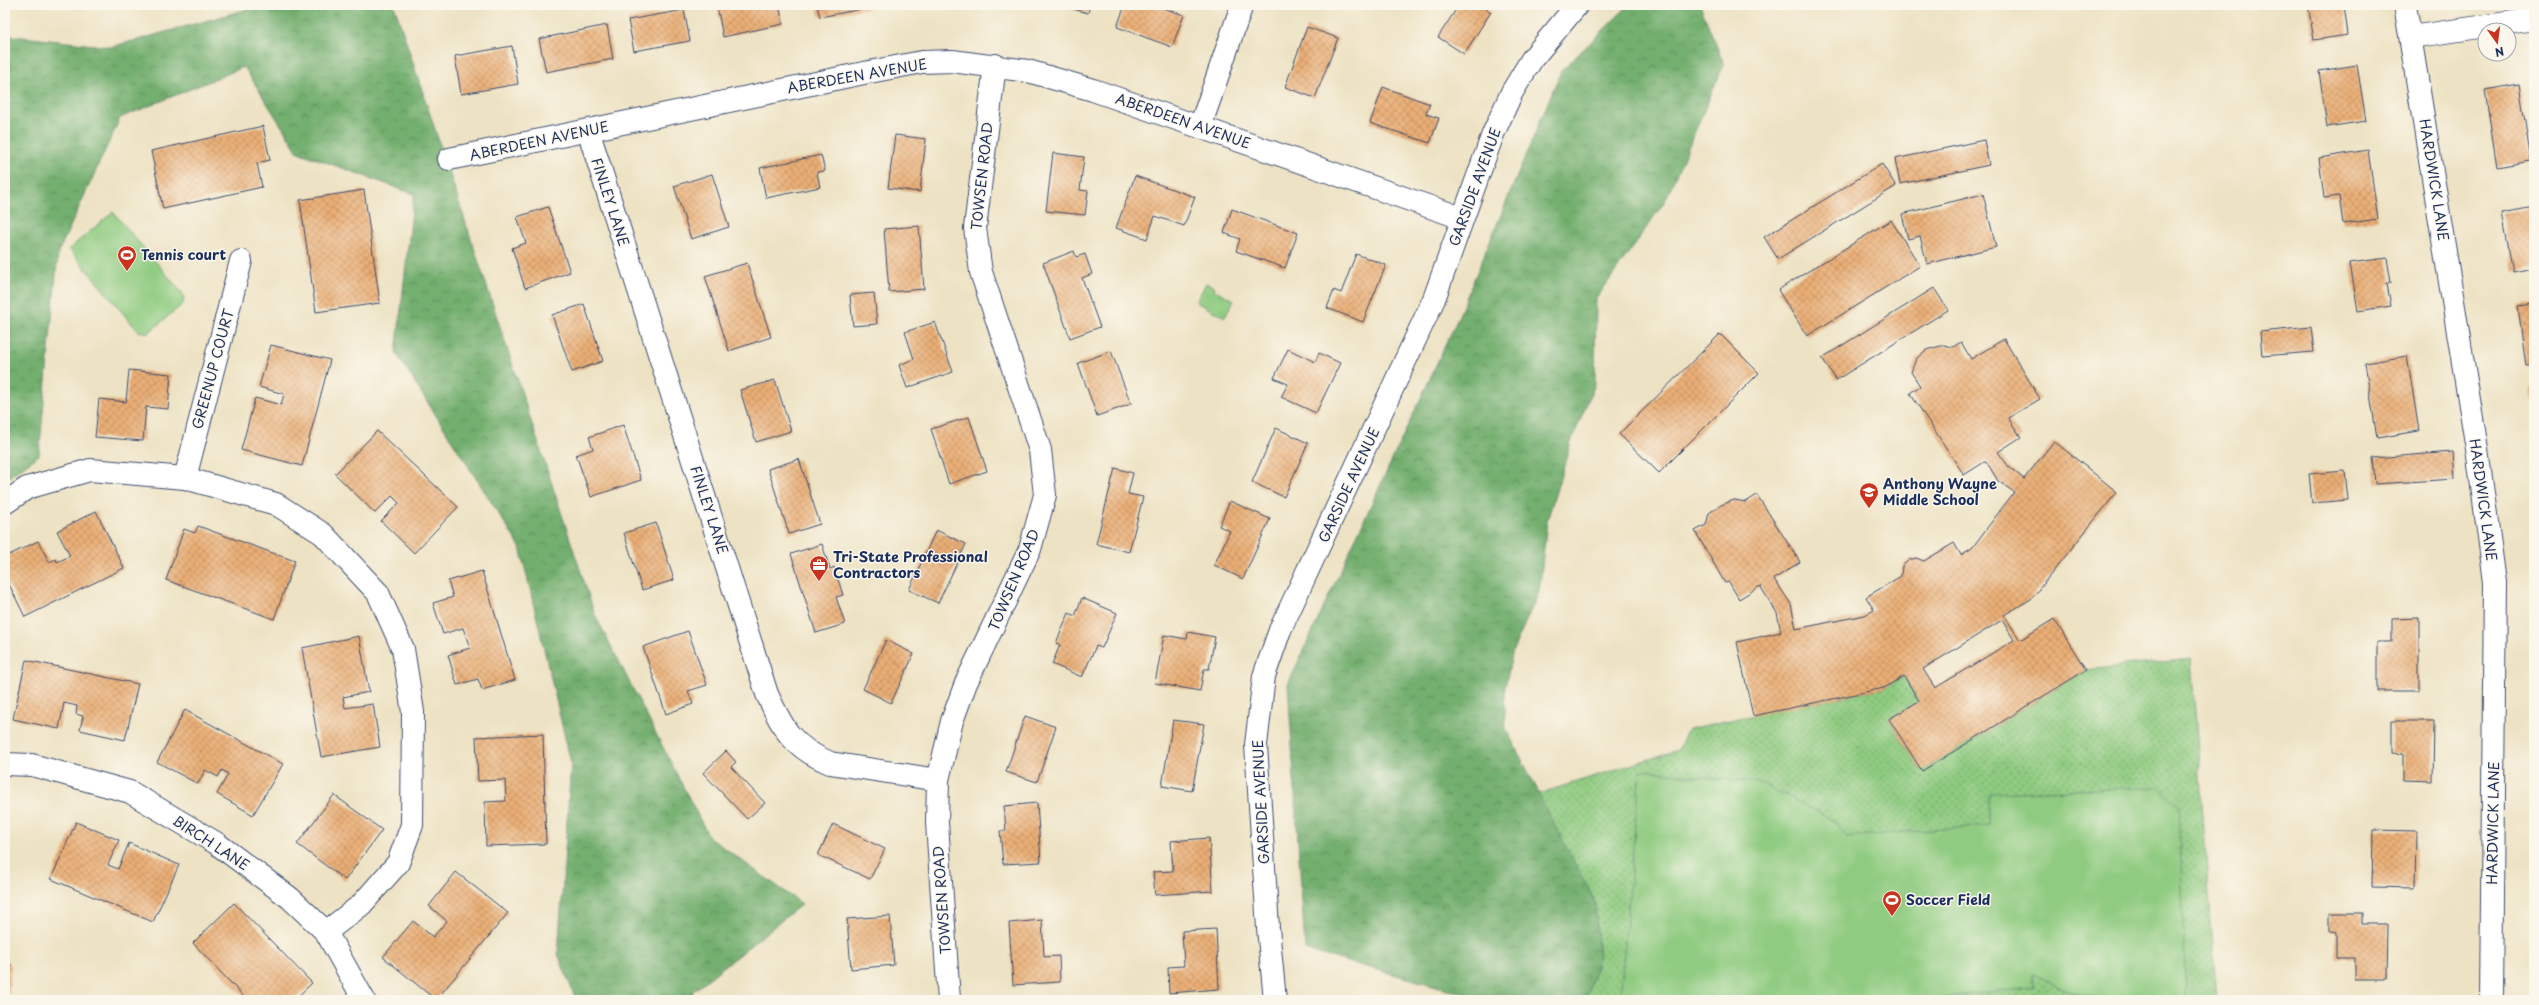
<svg xmlns="http://www.w3.org/2000/svg" width="2539" height="1005" font-family="'Playpen Sans',sans-serif">
<style>
.forest{fill:url(#forest-crowns);stroke:#476f66}
.park{fill:url(#park-dots);stroke:#557d6f}
.pitch{fill:#8fcb80;stroke:#557d6f}
.building{fill:url(#building-cross-hatch);fill-rule:evenodd}
.lines{fill:none;stroke-linecap:round;stroke-linejoin:round}
.minor-casing{stroke:#3a4a6d;stroke-width:24}
.minor{stroke:#fff;stroke-width:22}
.labels{text-anchor:middle;stroke-width:3;stroke-linejoin:round;paint-order:stroke}
.street-label{font-size:14px;fill:#1b2f5e;stroke:#fbf7ec}
.poi-label{font-size:14px;font-weight:bold;fill:#1b2f5e;stroke:#fbf7ec;text-anchor:start}
</style>
<defs>
<pattern id="forest-crowns" width="20" height="18" patternUnits="userSpaceOnUse"><rect width="20" height="18" fill="#73af6e"/><path d="M2 6a3 3 0 1 1 6 0M12 15a3 3 0 1 1 6 0" fill="none" stroke="#5e8f5e"/></pattern>
<pattern id="park-dots" width="8" height="8" patternUnits="userSpaceOnUse"><rect width="8" height="8" fill="#8fcb80"/><path d="M2 2h.1M6 6h.1" fill="none" stroke="#74a56c" stroke-width="1.8" stroke-linecap="round"/></pattern>
<pattern id="building-cross-hatch" width="8" height="8" patternUnits="userSpaceOnUse"><rect width="8" height="8" fill="#ebaf76"/><path d="M0 0l8 8M0 8l8-8" fill="none" stroke="#be8f64"/></pattern>
</defs>
<rect width="100%" height="100%" fill="#fbf7ec"/>
<filter id="ink" filterUnits="userSpaceOnUse"><feTurbulence type="fractalNoise" baseFrequency=".025" numOctaves="2"/><feDisplacementMap in="SourceGraphic" scale="8" xChannelSelector="R" yChannelSelector="G"/><feConvolveMatrix kernelMatrix="1 2 1 2 8 2 1 2 1" color-interpolation-filters="sRGB"/></filter>
<filter id="wash" filterUnits="userSpaceOnUse"><feTurbulence type="fractalNoise" baseFrequency=".012" numOctaves="4" result="noise"/><feDisplacementMap in="SourceGraphic" scale="16" xChannelSelector="R" yChannelSelector="G"/><feGaussianBlur stdDeviation="0.9" result="paint"/><feColorMatrix in="noise" values="0 0 0 0 0 0 0 0 0 0 0 0 0 0 0 0 0 1.4 0 .05"/><feComposite in="paint" operator="in"/></filter>
<g filter="url(#wash)">
<rect width="100%" height="100%" fill="#ede2c3"/>
<path class="forest" d="M263,5H394L595,615L709,837L802,904L692,992L694,1000H576L558,954L571,763L520,547L396,353L414,194L298,152L244,67L120,118L58,253L39,455L5,480V35L111,47Z
M1629,5H1700L1724,64L1665,201L1596,299L1595,384L1571,442L1547,521L1539,592L1513,650L1504,692L1506,729L1595,901L1599,957L1586,1000H1487L1305,950L1288,684L1457,320L1561,71Z"/>
<path class="park" d="M2191,659L2217,1000H1586L1599,957L1595,901L1538,794L1678,750L1688,729L1884,688L1904,676L1919,701L1889,719L1922,771L2086,670Z"/>
<path class="pitch" d="M113,212L184,295L183,304L148,333L138,331L69,249Z
M1206,283L1215,287L1214,290L1234,300L1225,317L1196,302Z
M1640,770L1761,783L1834,820L1846,837L1989,825V793L2159,787L2179,806L2186,1000H2110L2073,993L2033,974L2034,988L1916,1000H1620Z"/>
<g id="blocks">
<path class="building" d="M722,5H779L783,24L723,37L717,6Z
M817,5H873V7L820,17Z
M1058,5H1090L1088,13Z
M1125,5H1154L1184,15L1172,47L1117,27Z
M1459,5H1480L1491,12L1464,54L1438,37Z
M2308,5H2344L2348,35L2314,40Z
M684,10L690,41L634,51L628,20Z
M607,25L613,59L546,72L539,39Z
M1307,27L1338,38L1315,98L1285,87Z
M512,46L518,84L461,94L455,56Z
M2357,65L2366,121L2327,127L2319,71Z
M2519,84L2531,161L2497,167L2485,90Z
M1383,87L1430,104L1426,114L1439,118L1430,143L1370,123Z
M263,126L270,160L257,163L262,187L163,209L151,151Z
M895,135L926,139L920,192L888,188Z
M1984,140L1989,165L1900,184L1895,159Z
M2368,150L2378,219L2343,224L2339,196L2324,198L2319,158Z
M1053,153L1084,157L1080,190L1088,191L1085,215L1046,211Z
M821,155L825,171L817,172L820,187L766,198L760,168Z
M1882,164L1896,186L1778,259L1764,237Z
M712,174L729,227L691,239L674,186Z
M1135,176L1195,197L1184,226L1155,216L1147,239L1116,228Z
M364,190L380,303L316,312L300,200Z
M1983,194L1996,247L1927,264L1920,236L1908,239L1902,214Z
M548,207L570,272L525,288L512,248L526,243L517,217Z
M2534,207V268L2513,272L2502,213Z
M1232,209L1298,233L1285,268L1236,251L1240,239L1224,233Z
M1891,220L1920,266L1807,336L1778,290Z
M919,226L924,289L889,292L884,229Z
M1074,251L1076,257L1085,254L1092,274L1082,278L1100,327L1070,338L1043,263Z
M1356,254L1386,265L1363,322L1327,308L1334,290L1341,293Z
M2387,258L2391,283L2387,284L2391,306L2358,311L2350,263Z
M747,263L771,337L729,351L705,276Z
M1934,288L1948,310L1836,380L1822,358Z
M874,293L877,324L853,326L850,295Z
M584,304L603,361L572,372L552,315Z
M2534,304V365L2526,366L2518,306Z
M935,322L953,372L907,388L899,365L914,359L905,332Z
M2311,327L2314,352L2262,356L2260,332Z
M1720,334L1759,373L1659,473L1619,434Z
M2004,339L2040,399L2008,418L2021,437L1998,452L2009,467L2024,479L2054,441L2117,492L2031,599L2004,615L2020,640L2054,619L2086,670L1922,771L1889,719L1919,701L1904,676L1884,688L1753,716L1737,642L1781,632L1777,613L1760,586L1739,599L1729,582L1725,583L1695,531L1706,525L1709,513L1721,505L1734,500L1746,502L1757,495L1800,562L1774,579L1791,604L1796,629L1865,615L1874,610L1866,597L1901,576L1902,566L1909,560L1916,558L1924,561L1954,543L1961,555L1972,548L2014,492L1998,481L1986,461L1964,475L1910,393L1920,386L1911,372L1916,359L1926,350L1944,345L1953,347L1961,342L1971,359ZM2002,620L2014,640L1935,688L1923,669Z
M271,345L330,360L302,466L241,450L255,398L281,405L284,394L259,387Z
M1288,349L1315,362L1319,353L1340,363L1316,413L1281,397L1288,384L1274,378Z
M1111,351L1131,404L1097,416L1078,363Z
M2407,356L2419,431L2377,438L2365,363Z
M129,370L171,374L168,409L146,407L143,441L95,437L99,399L126,402Z
M775,380L791,431L756,442L740,390Z
M2531,388H2534V402H2533Z
M969,417L987,471L949,484L931,429Z
M623,425L641,480L591,497L576,455L593,449L589,437Z
M1276,428L1308,443L1284,497L1252,482Z
M377,431L458,507L414,553L381,521L399,503L392,496L375,513L335,474Z
M2453,452L2455,479L2375,484L2373,458Z
M799,459L820,524L789,534L768,469Z
M1115,468L1133,473L1128,494L1143,497L1129,552L1096,544Z
M2345,471L2348,500L2312,503L2309,474Z
M1230,501L1270,519L1243,579L1214,565L1230,531L1219,526Z
M96,511L124,568L25,617L5,576V557L38,541L49,562L56,559L57,562L70,556L57,531Z
M656,523L674,580L642,590L624,533Z
M198,526L295,561L274,619L166,580L184,529L195,533Z
M936,530L966,544L938,603L909,590Z
M822,544L830,569L834,567L843,595L836,597L845,624L816,633L791,554Z
M482,571L515,680L482,690L478,679L457,685L448,655L470,648L463,628L443,634L433,603L453,597L448,581Z
M1082,598L1117,613L1102,648L1096,646L1082,677L1052,664L1060,645L1056,643L1069,613L1075,616Z
M2419,618V691H2377V642H2392V619Z
M688,631L707,685L688,691L693,704L666,714L643,647Z
M1188,632L1215,637L1209,669H1204L1200,691L1155,683L1164,635L1187,639Z
M359,636L369,692L343,697L345,708L373,704L380,747L321,757L302,648Z
M886,640L914,654L891,703L863,689Z
M26,660L138,684L125,740L80,730L83,716L76,714L77,706L64,703L59,729L13,719Z
M185,710L283,764L253,815L217,794L228,774L222,770L218,777L205,770L198,784L157,762Z
M1025,716L1056,727L1037,782L1006,772Z
M1173,720L1204,724L1192,791L1162,786Z
M2392,721H2434L2433,781L2403,780V754L2392,753Z
M543,734L546,844L486,846L485,802L506,801L505,780L478,781L476,737Z
M726,751L736,762L731,767L765,803L747,819L703,773Z
M334,795L382,830L345,880L297,844Z
M1037,803L1041,862L1003,864L1000,831H1006L1004,806Z
M76,822L119,840L108,865L118,869L129,843L179,865L153,922L51,879Z
M833,824L885,849L870,879L818,855Z
M2373,830L2416,831L2415,888L2372,887Z
M1209,838L1213,891L1155,895L1153,872L1173,871L1171,841Z
M456,872L508,913L436,1000L383,957L413,921L433,937L447,921L429,906Z
M234,903L312,983L294,1000H247L193,943Z
M2330,913H2362V924H2388L2387,979H2355V958H2336V932L2330,931Z
M890,916L894,965L851,969L847,919Z
M1042,920L1044,957L1059,956L1060,982L1013,985L1009,923Z
M1216,929L1219,989L1169,993L1168,967L1184,966L1182,931Z
M5,963L11,964L8,1000H5Z"/>
</g>
</g>
<g filter="url(#ink)">
<use href="#blocks" fill-opacity="0" stroke="#3a4a6d" stroke-width="1"/>
<g class="lines">
<g class="minor-casing">
<path id="minor" d="M2405,5L2477,449L2495,582L2491,1000
M2411,37L2534,19
M1200,127L1242,5
M588,130L767,694C783,729 792,747 830,763L938,780
M449,159L864,73L922,62L952,61L1028,71L1093,90L1462,218
M185,478L241,261
M5,503L27,488L90,470L185,478L276,504L323,534L378,593L403,649L413,712L412,825L398,863L361,905L326,932
M5,764L32,765L130,792L216,843L290,898L326,932L364,1000
M949,1000L937,823L938,780L952,721L966,683L1030,549L1045,495L1040,450L981,272L975,228L995,65
M1275,1000L1268,928L1256,745L1264,676L1280,630L1434,299L1493,134L1512,92L1532,59L1577,5"/>
</g>
<use href="#minor" class="minor"/>
</g>
</g>
<defs>
<g id="stadium-pin" transform="scale(1)"><path d="M0 17L-7.5 6A9.5 9.5 0 1 1 7.5 6Z" fill="#c8321e" stroke="#fbf7ec"/><path d="M0-5a6.5 5 0 1 0 0 10a6.5 5 0 1 0 0-10ZM-3.5-1.8h7v3.6h-7Z" fill="#fff"/></g>
<g id="school-pin" transform="scale(1)"><path d="M0 17L-7.5 6A9.5 9.5 0 1 1 7.5 6Z" fill="#c8321e" stroke="#fbf7ec"/><path d="M0-5L7-2L0 1L-7-2ZM-4 1L0 2.5L4 1V4Q0 6-4 4Z" fill="#fff"/></g>
<g id="office-pin" transform="scale(1)"><path d="M0 17L-7.5 6A9.5 9.5 0 1 1 7.5 6Z" fill="#c8321e" stroke="#fbf7ec"/><path d="M-6-3h4V-5.5h4V-3h4V5H-6ZM-1-4.5V-3h2v-1.5ZM-6 0V1H6V0Z" fill="#fff"/></g>
</defs>
<g fill-rule="evenodd">
<use href="#stadium-pin" x="127" y="255"/>
<use href="#school-pin" x="1869" y="492"/>
<use href="#office-pin" x="819" y="565"/>
<use href="#stadium-pin" x="1892" y="900"/>
</g>
<g class="labels">
<g class="street-label">
<text transform="translate(857 76) rotate(-10)" y="5">ABERDEEN AVENUE</text>
<text transform="translate(1183 121) rotate(19)" y="5">ABERDEEN AVENUE</text>
<text transform="translate(539 141) rotate(-12)" y="5">ABERDEEN AVENUE</text>
<text transform="translate(982 176) rotate(-84)" y="5">TOWSEN ROAD</text>
<text transform="translate(2434 180) rotate(81)" y="5">HARDWICK LANE</text>
<text transform="translate(1475 187) rotate(-70)" y="5">GARSIDE AVENUE</text>
<text transform="translate(610 202) rotate(72)" y="5">FINLEY LANE</text>
<text transform="translate(213 369) rotate(-75)" y="5">GREENUP COURT</text>
<text transform="translate(1349 485) rotate(-65)" y="5">GARSIDE AVENUE</text>
<text transform="translate(2483 500) rotate(82)" y="5">HARDWICK LANE</text>
<text transform="translate(709 510) rotate(72)" y="5">FINLEY LANE</text>
<text transform="translate(1014 580) rotate(-67)" y="5">TOWSEN ROAD</text>
<text transform="translate(1261 802) rotate(-93)" y="5">GARSIDE AVENUE</text>
<text transform="translate(2493 823) rotate(-89)" y="5">HARDWICK LANE</text>
<text transform="translate(211 843) rotate(33)" y="5">BIRCH LANE</text>
<text transform="translate(942 900) rotate(-94)" y="5">TOWSEN ROAD</text>
</g>
<g class="poi-label">
<text x="141" y="260">Tennis court</text>
<text x="1883" y="489">Anthony Wayne<tspan x="1883" dy="16">Middle School</tspan></text>
<text x="833" y="562">Tri-State Professional<tspan x="833" dy="16">Contractors</tspan></text>
<text x="1906" y="905">Soccer Field</text>
</g>
</g>
<rect width="2539" height="1005" fill="none" stroke="#fbf7ec" stroke-width="20"/>
<g transform="translate(2497 42) rotate(166)"><circle r="19" fill="#fbf7ec" stroke="#a1a7b3"/>
<path d="M0-3L7 15L0 10L-7 15Z" fill="#c8321e"/>
<text y="-6" font-size="11" font-weight="bold" text-anchor="middle" fill="#1b2f5e">N</text>
</g>
</svg>
